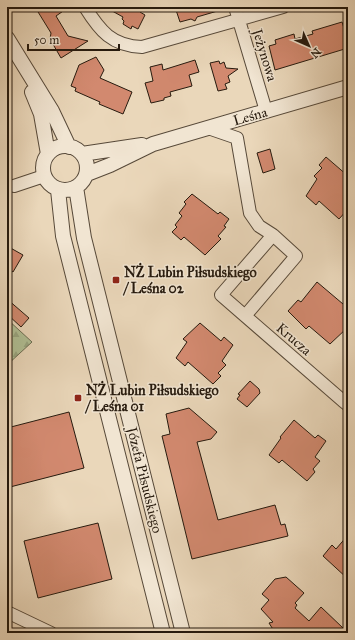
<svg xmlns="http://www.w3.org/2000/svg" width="355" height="640" font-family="'IM FELL Great Primer',serif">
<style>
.forest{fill:url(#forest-firs);stroke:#6b6c52}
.building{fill:#d2896f;stroke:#261a0e}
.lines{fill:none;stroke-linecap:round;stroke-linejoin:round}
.minor-casing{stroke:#574939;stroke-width:14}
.tertiary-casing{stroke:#574939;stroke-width:16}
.minor{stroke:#f1e5d2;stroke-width:12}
.tertiary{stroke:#f1e5d2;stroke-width:14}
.poi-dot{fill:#8f2418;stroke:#f1e5d2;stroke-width:1.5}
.labels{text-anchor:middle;stroke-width:3;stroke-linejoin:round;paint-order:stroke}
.street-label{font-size:14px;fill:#261a0e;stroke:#f1e5d2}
.poi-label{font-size:14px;font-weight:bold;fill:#261a0e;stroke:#f1e5d2;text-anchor:start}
</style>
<defs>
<pattern id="forest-firs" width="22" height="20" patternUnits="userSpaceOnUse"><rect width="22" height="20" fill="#b0bf95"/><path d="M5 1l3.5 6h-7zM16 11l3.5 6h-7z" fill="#97a47f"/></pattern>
</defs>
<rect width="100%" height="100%" fill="#ead7ba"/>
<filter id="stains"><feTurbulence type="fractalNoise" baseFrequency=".005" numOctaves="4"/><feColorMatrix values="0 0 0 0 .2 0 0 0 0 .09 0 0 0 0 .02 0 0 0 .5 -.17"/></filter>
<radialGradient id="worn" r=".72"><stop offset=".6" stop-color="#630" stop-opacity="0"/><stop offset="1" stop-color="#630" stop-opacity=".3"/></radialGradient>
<path class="forest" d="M7,319L32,342L7,365Z"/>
<path class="building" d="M35,7H69L56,16L68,36L88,41L61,58L50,39L51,33Z
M105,7H143L139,9L141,10L140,12L145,15L138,29L132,26L131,29L123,24L124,21L122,19L123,17Z
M175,7H221V10L197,17L195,21L191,19L180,22Z
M342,22L348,41V48L275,70L269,46L276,44L275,40L294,34L295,39L313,34L312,31Z
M96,57L104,70L100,78L132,92L123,114L99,104L100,102L75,91L76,88L71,86L79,65Z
M195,60L199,72L189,75L192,86L170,92L171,96L164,98V100L151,103L145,83L153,81L150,67L162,64L163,70Z
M219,61L220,64L224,62L226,68L238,69L228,76L230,82L225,84L227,89L218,91L210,63Z
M270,149L275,169L263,173L257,153Z
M326,157L348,176V209L339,219L319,201L316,205L306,196L317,179L314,176L322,168L319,165Z
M192,194L218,214L220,212L229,219L224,226L226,227L218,236L221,239L205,255L184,237L181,240L172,232L177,227L175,225L182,216L179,213L186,204L184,202Z
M7,246L23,255L13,272L7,268Z
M317,282L343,304L348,299V320L343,325L347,328L330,344L309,326L306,329L288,311L298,300L301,302Z
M7,299L29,318L21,327L7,314Z
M200,323L221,341L224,337L233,345L222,361L226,365L218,373L221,376L213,384L188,362L185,366L176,358L187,342L183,339Z
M250,381L259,389L260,393L247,407L237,399L240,395L238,394Z
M189,408L217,432L211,439L197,442L218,520L275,505L281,525L285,524L288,536L192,559L162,436L170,434L166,414Z
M69,412L84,468L10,487L7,474V428Z
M294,420L315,438L318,435L326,441L315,457L320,461L313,469L315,472L307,481L282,460L279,463L269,455L281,438L280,437Z
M98,523L112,579L38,598L24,541Z
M348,535V579L323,556L332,545L336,549Z
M286,577L304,593L295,603L297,605L295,608L309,621L321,607L343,628L338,633H276L274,631L269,623L273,622L261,609L269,600L262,594L275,579Z"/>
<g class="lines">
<g class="minor-casing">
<path id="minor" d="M85,7C100,31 112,46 142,47L283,7
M235,7L266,111
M208,128L237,138L250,213L259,226L273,235
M14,186L44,176
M245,316L296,256L273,235L221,295L343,401L348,405
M7,612L51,633"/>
</g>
<g class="tertiary-casing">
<path id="tertiary" d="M7,38L52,111L69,147
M32,92L41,114L48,154
M43 168a22 22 0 1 1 44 0a22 22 0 1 1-44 0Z
M82,154L142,145
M87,174L110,165L153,144L348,87
M76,187L84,238L183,633
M58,190L63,236L163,633"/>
</g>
<use href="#minor" class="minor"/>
<use href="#tertiary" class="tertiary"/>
</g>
<g class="poi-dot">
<rect x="112" y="276" width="8" height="8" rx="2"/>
<rect x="74" y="394" width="8" height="8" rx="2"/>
</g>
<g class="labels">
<g class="street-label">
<text transform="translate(265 55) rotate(73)" y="5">Jeżynowa</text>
<text transform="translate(250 116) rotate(-16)" y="5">Leśna</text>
<text transform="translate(294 339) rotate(41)" y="5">Krucza</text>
<text transform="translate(145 480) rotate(76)" y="5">Józefa Piłsudskiego</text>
</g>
<g class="poi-label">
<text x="124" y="277">NŻ Lubin Piłsudskiego<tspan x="124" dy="16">/ Leśna 02</tspan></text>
<text x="86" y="395">NŻ Lubin Piłsudskiego<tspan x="86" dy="16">/ Leśna 01</tspan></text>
</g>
</g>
<rect width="355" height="640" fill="none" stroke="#ead7ba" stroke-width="24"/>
<rect x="8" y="8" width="339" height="624" fill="none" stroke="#261a0e" stroke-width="2"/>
<rect x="12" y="12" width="331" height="616" fill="none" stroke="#261a0e"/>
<g transform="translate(309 46) rotate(135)" stroke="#f1e5d2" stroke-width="3" paint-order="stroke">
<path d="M0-3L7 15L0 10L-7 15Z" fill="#261a0e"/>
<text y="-6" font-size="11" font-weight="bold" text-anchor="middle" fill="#261a0e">N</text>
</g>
<path d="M28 44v6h91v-6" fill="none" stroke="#261a0e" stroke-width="2"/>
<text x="34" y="44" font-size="12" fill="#261a0e" stroke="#f1e5d2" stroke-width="3" paint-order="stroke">50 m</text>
<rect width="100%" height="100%" filter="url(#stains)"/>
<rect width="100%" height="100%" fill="url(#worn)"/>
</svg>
